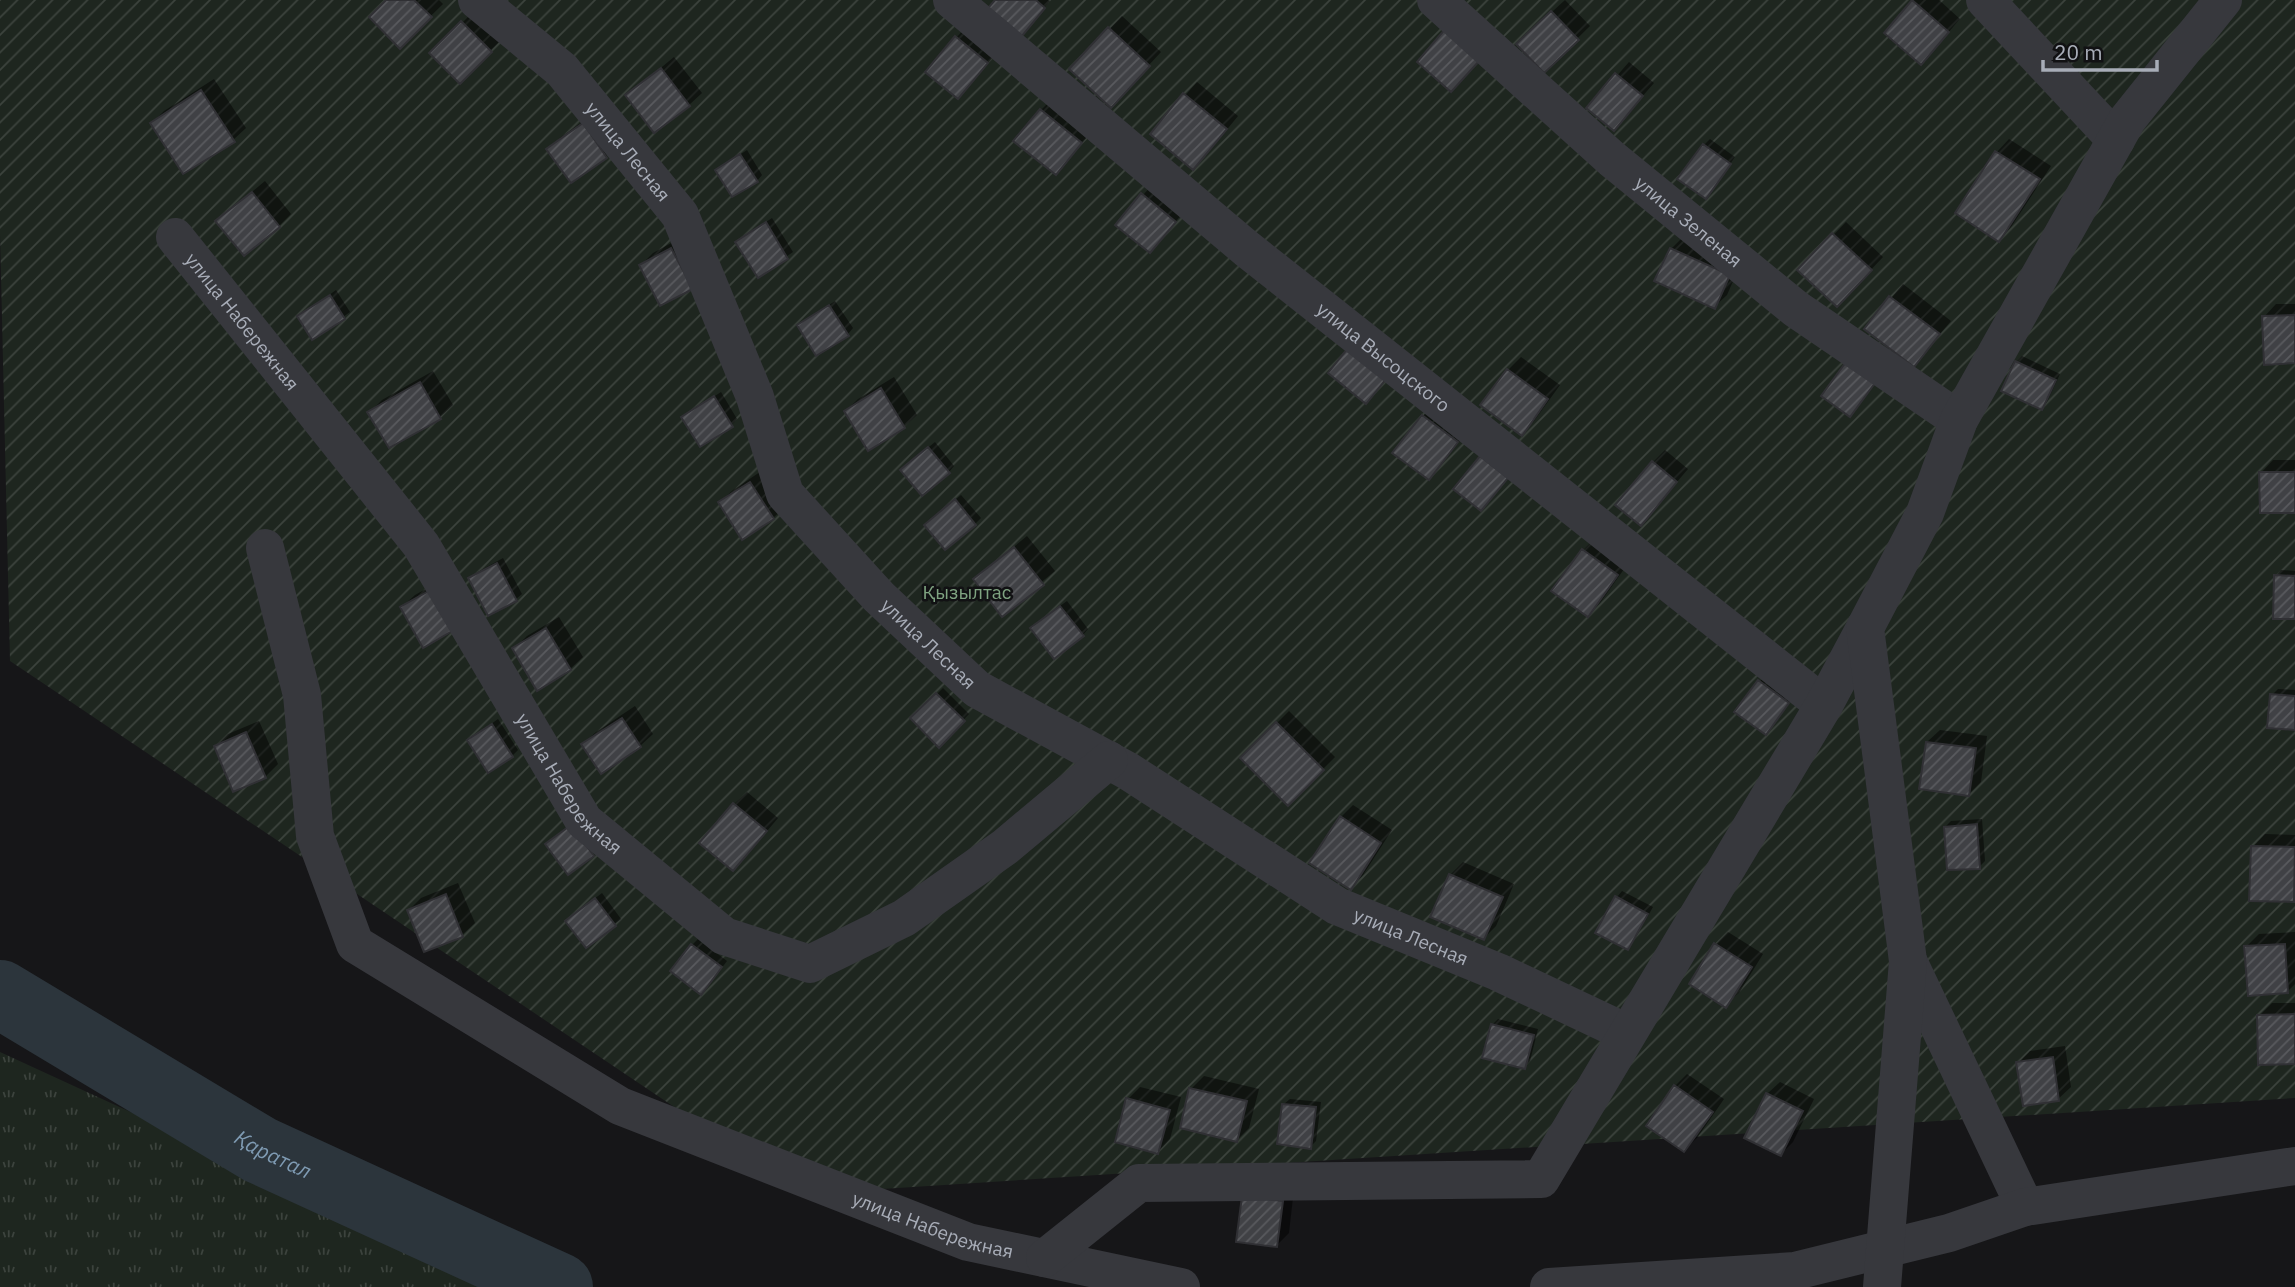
<svg xmlns="http://www.w3.org/2000/svg" width="2295" height="1287" font-family="'IBM Plex Sans',sans-serif">
<style>
.grass{fill:url(#grass-tufts)}
.garden{fill:url(#garden-furrows)}
.shadow{fill:#0007}
.lines{fill:none;stroke-linecap:round;stroke-linejoin:round}
.river{stroke:#2c353c;stroke-width:68}
.building{fill:url(#building-hatch);stroke:#303034;stroke-width:2}
.minor{stroke:#37383d;stroke-width:38}
.tertiary{stroke:#37383d;stroke-width:38}
.labels{text-anchor:middle;stroke-width:5;stroke-linejoin:round;paint-order:stroke}
.street-label{font-size:19px;fill:#a8adb8;stroke:#111113}
.park-label{font-size:19px;fill:#7fa381;stroke:#111113}
.water-label{font-size:21px;font-style:italic;fill:#7f9bb3;stroke:#111113}
</style>
<defs>
<pattern id="grass-tufts" width="24" height="20" patternUnits="userSpaceOnUse" patternTransform="scale(1.75)"><rect width="24" height="20" fill="#1e261f"/><path d="M3 7l-1-3M5 7V3M7 7l1-3M15 17l-1-3M17 17v-4M19 17l1-3" fill="none" stroke="#3c433d"/></pattern>
<pattern id="garden-furrows" width="10" height="10" patternUnits="userSpaceOnUse" patternTransform="scale(1.75)"><rect width="10" height="10" fill="#1e261f"/><path d="M-1 1l2-2M0 10L10 0M9 11l2-2" fill="none" stroke="#3c433d"/></pattern>
<pattern id="building-hatch" width="6" height="6" patternUnits="userSpaceOnUse" patternTransform="scale(1.75)"><rect width="6" height="6" fill="#404145"/><path d="M-1 1l2-2M0 6l6-6M5 7l2-2" fill="none" stroke="#595a5e"/></pattern>
</defs>
<rect width="100%" height="100%" fill="#161618"/>
<path class="grass" d="M0,1052L511,1287H0Z"/>
<path class="garden" d="M0,0H2295V1098L804,1194L10,661L0,232Z"/>
<path class="shadow" d="M389,0H439L443,4L400,46Z
M997,0H1048L1050,1L1027,28Z
M1565,0L1590,26L1544,71L1530,32Z
M1914,0H1939L1960,19L1933,50L1886,33Z
M475,10L503,38L460,81L432,53Z
M1122,16L1161,52L1123,93L1071,69Z
M968,25L999,50L970,84L956,38Z
M674,57L702,93L689,105L628,95Z
M1629,62L1654,83L1614,129L1589,108Z
M214,79L246,128L233,140L152,123L164,111Z
M1197,82L1238,116L1206,155L1152,133Z
M1053,98L1093,130L1068,160L1041,110Z
M596,112L618,144L606,156L571,181L549,149L561,137Z
M1710,139L1735,157L1706,197L1704,145Z
M2009,139L2051,166L2011,227L1999,240L1957,213L1997,152Z
M747,150L762,175L757,181L717,170Z
M265,181L291,214L279,226L217,221Z
M1155,182L1187,208L1162,238L1143,195Z
M772,218L793,252L758,276L737,242Z
M1846,222L1883,257L1849,293L1800,270Z
M684,236L704,275L641,265L653,253Z
M1684,236L1741,263L1727,295L1714,307L1671,249Z
M1903,284L1951,321L1914,365L1866,328Z
M336,290L350,312L313,338L299,317Z
M835,301L853,328L848,334L799,325Z
M2276,304H2295V361L2264,317Z
M2022,356L2060,374L2047,402L2042,408L2016,362Z
M1521,357L1560,385L1534,421L1522,433L1483,405L1508,370Z
M433,371L453,405L440,417L389,446L370,412L382,400Z
M894,377L917,415L904,427L846,411L858,399Z
M721,392L737,419L732,425L683,417Z
M1435,403L1469,429L1441,465L1429,478L1423,416Z
M935,442L954,466L949,472L908,464Z
M1665,450L1688,469L1641,524L1653,462Z
M2273,460H2295V511L2261,473Z
M763,470L786,506L773,518L720,502L733,490Z
M961,495L981,518L975,524L932,519Z
M1027,536L1055,571L1002,614L975,579Z
M1595,538L1629,562L1600,603L1588,615L1583,550Z
M503,558L522,594L516,599L470,578L476,573Z
M2281,570L2295,571V617L2276,576Z
M449,576L471,613L402,607L415,595Z
M1067,601L1088,629L1083,635L1038,622Z
M559,617L583,657L570,669L514,649L527,636Z
M1765,675L1794,697L1772,727L1737,711Z
M943,688L969,714L939,745L913,718Z
M2278,689L2295,690V728L2272,695Z
M635,706L653,734L640,746L583,744L596,732Z
M1289,711L1335,757L1288,804L1242,758Z
M498,719L518,750L512,756L469,740Z
M259,721L278,764L265,777L216,746L228,734Z
M1940,730L1987,736L1981,782L1969,794L1927,742Z
M747,792L778,818L745,857L734,804Z
M1353,805L1392,830L1363,875L1351,887L1341,817Z
M1982,819L1985,861L1979,867L1945,827L1951,821Z
M2265,834L2295,835V898L2293,901L2253,847Z
M1463,862L1514,884L1496,926L1484,938L1450,875Z
M458,883L475,923L462,935L425,950L409,910L421,898Z
M1622,891L1653,907L1633,942L1628,948L1598,932L1617,897Z
M602,893L621,919L586,946L573,915Z
M1728,932L1763,954L1739,993L1726,1005L1716,944Z
M2295,932V984L2287,992L2246,947L2259,934Z
M698,939L727,961L707,987L692,945Z
M2272,1003H2295V1062L2259,1016Z
M1498,1019L1538,1029L1530,1061L1524,1067L1492,1025Z
M2065,1046L2071,1087L2058,1099L2018,1063L2030,1051Z
M1687,1074L1724,1099L1697,1138L1684,1150L1675,1086Z
M1204,1076L1259,1089L1249,1128L1237,1140L1191,1089Z
M1780,1082L1814,1099L1793,1142L1781,1154L1767,1094Z
M1140,1087L1181,1097L1170,1139L1158,1152L1128,1099Z
M1290,1099L1321,1102L1316,1141L1310,1147L1284,1104Z
M1256,1185L1294,1189L1289,1233L1277,1245Z"/>
<g class="lines">
<path class="river" id="s1" d="M0,994L260,1150L559,1287"/>
</g>
<path class="building" d="M386,0H414L432,17L400,49L369,17Z
M995,0H1036L1045,8L1022,36L988,8Z
M1912,0L1949,32L1921,65L1884,33Z
M1551,11L1579,40L1544,73L1516,44Z
M461,21L492,52L460,84L429,53Z
M1108,27L1150,66L1111,108L1069,69Z
M1446,28L1481,59L1451,92L1417,62Z
M955,36L988,63L958,99L925,72Z
M661,68L690,106L654,133L625,95Z
M1615,73L1643,96L1614,131L1586,108Z
M201,90L235,142L183,174L150,123Z
M1183,93L1227,129L1193,170L1150,134Z
M1040,109L1082,143L1056,175L1013,141Z
M583,123L607,158L571,183L546,149Z
M1703,144L1731,164L1706,199L1677,179Z
M1995,151L2040,179L1999,242L1955,213Z
M740,154L758,182L732,197L715,170Z
M252,192L280,227L244,256L215,221Z
M1141,193L1176,222L1150,253L1115,225Z
M766,222L788,259L758,278L735,242Z
M1832,233L1872,270L1837,307L1797,270Z
M671,248L693,289L660,306L639,265Z
M1670,248L1730,275L1715,309L1654,281Z
M330,295L345,319L312,340L297,316Z
M1889,296L1940,334L1914,367L1864,329Z
M829,305L849,336L816,356L797,325Z
M2295,315V363L2264,365L2262,316Z
M1348,348L1386,379L1366,404L1328,373Z
M2015,361L2056,380L2042,410L2001,391Z
M1846,362L1875,383L1850,417L1821,396Z
M1507,369L1548,399L1522,436L1480,405Z
M420,382L441,419L389,448L367,412Z
M881,388L905,428L868,451L844,411Z
M714,396L733,427L700,447L681,417Z
M1422,415L1458,442L1429,480L1392,453Z
M928,447L950,473L922,496L900,470Z
M1480,456L1508,478L1481,511L1453,489Z
M1652,461L1677,482L1641,526L1615,505Z
M2259,472H2295V513H2260Z
M750,482L774,519L742,540L718,502Z
M955,499L976,525L945,550L924,525Z
M1014,547L1044,585L1002,617L973,579Z
M1582,549L1618,575L1588,617L1551,591Z
M497,563L517,601L488,616L468,578Z
M2274,575L2295,576V619H2273Z
M436,587L459,627L423,648L400,607Z
M1060,606L1084,636L1054,659L1030,628Z
M546,628L571,670L537,691L512,648Z
M1758,680L1789,703L1766,735L1734,712Z
M936,693L965,721L939,748L910,718Z
M2270,694L2295,696V730L2267,728Z
M622,718L641,747L601,774L581,744Z
M1276,722L1324,770L1288,806L1240,758Z
M492,724L513,757L488,773L467,740Z
M246,732L266,778L233,792L214,746Z
M1926,742L1976,748L1969,796L1919,789Z
M733,803L767,831L733,871L699,843Z
M1340,816L1381,843L1351,890L1309,863Z
M1977,824L1980,869L1947,870L1944,827Z
M571,825L594,856L568,875L545,844Z
M2251,846L2295,847L2294,902L2249,901Z
M1449,874L1503,897L1484,940L1430,917Z
M446,894L463,937L424,952L407,910Z
M1615,896L1648,914L1628,950L1595,933Z
M595,898L616,926L586,948L565,921Z
M1714,943L1752,967L1726,1008L1689,984Z
M691,944L722,967L701,995L670,971Z
M2285,944L2288,993L2248,996L2244,946Z
M2295,1014V1064L2258,1065L2257,1015Z
M1491,1024L1534,1035L1525,1069L1482,1058Z
M2053,1057L2059,1101L2023,1106L2016,1062Z
M1674,1085L1713,1112L1684,1152L1646,1126Z
M1189,1088L1247,1101L1237,1142L1180,1128Z
M1766,1093L1803,1111L1781,1156L1744,1138Z
M1126,1098L1170,1110L1158,1154L1115,1142Z
M1282,1104L1316,1107L1311,1149L1277,1144Z
M1242,1196L1283,1201L1277,1247L1236,1242Z"/>
<g class="lines">
<g class="minor">
<path id="s2" d="M477,0L562,70L680,215L755,397L785,494L879,597L977,689L1128,771L1337,906L1498,972L1627,1033"/>
<path id="s3" d="M952,0L1247,249L1824,705"/>
<path id="s4" d="M1436,0L1612,159L1796,309L1959,420"/>
<path d="M1985,0L2116,140"/>
<path id="s5" d="M175,237L421,545L584,821L724,936L810,964L904,918L1005,847L1109,760"/>
<path id="s6" d="M265,548L302,695L315,836L355,944L620,1106L968,1242L1181,1287"/>
<path d="M1908,961L2025,1207"/>
<path d="M1045,1258L1139,1183L1541,1179L1824,705L1865,628"/>
<path d="M1549,1287L1795,1271L1949,1233L2025,1207L2295,1166"/>
</g>
<path class="tertiary" d="M1882,1287L1908,961L1865,628L1925,513L1959,420L2127,120L2223,0"/>
</g>
<g class="labels">
<g class="street-label">
<text dy="7" stroke="none"><textPath href="#s2" startOffset="215">улица Лесная</textPath></text>
<text dy="7" stroke="none"><textPath href="#s4" startOffset="336">улица Зеленая</textPath></text>
<text dy="7" stroke="none"><textPath href="#s5" startOffset="108">улица Набережная</textPath></text>
<text dy="7" stroke="none"><textPath href="#s3" startOffset="560">улица Высоцского</textPath></text>
<text dy="7" stroke="none"><textPath href="#s2" startOffset="803">улица Лесная</textPath></text>
<text dy="7" stroke="none"><textPath href="#s5" startOffset="676">улица Набережная</textPath></text>
<text dy="7" stroke="none"><textPath href="#s2" startOffset="1370">улица Лесная</textPath></text>
<text dy="7" stroke="none"><textPath href="#s6" startOffset="1054">улица Набережная</textPath></text>
</g>
<g class="park-label">
<text x="967" y="599">Қызылтас</text>
</g>
<g class="water-label">
<text dy="7" stroke="none"><textPath href="#s1" startOffset="317">Қаратал</textPath></text>
</g>
</g>
<path d="M2043 60v10h114v-10" fill="none" stroke="#a8adb8" stroke-width="3.5"/>
<text x="2054" y="60" font-size="21" fill="#a8adb8" stroke="#111113" stroke-width="5" paint-order="stroke">20 m</text>
</svg>
